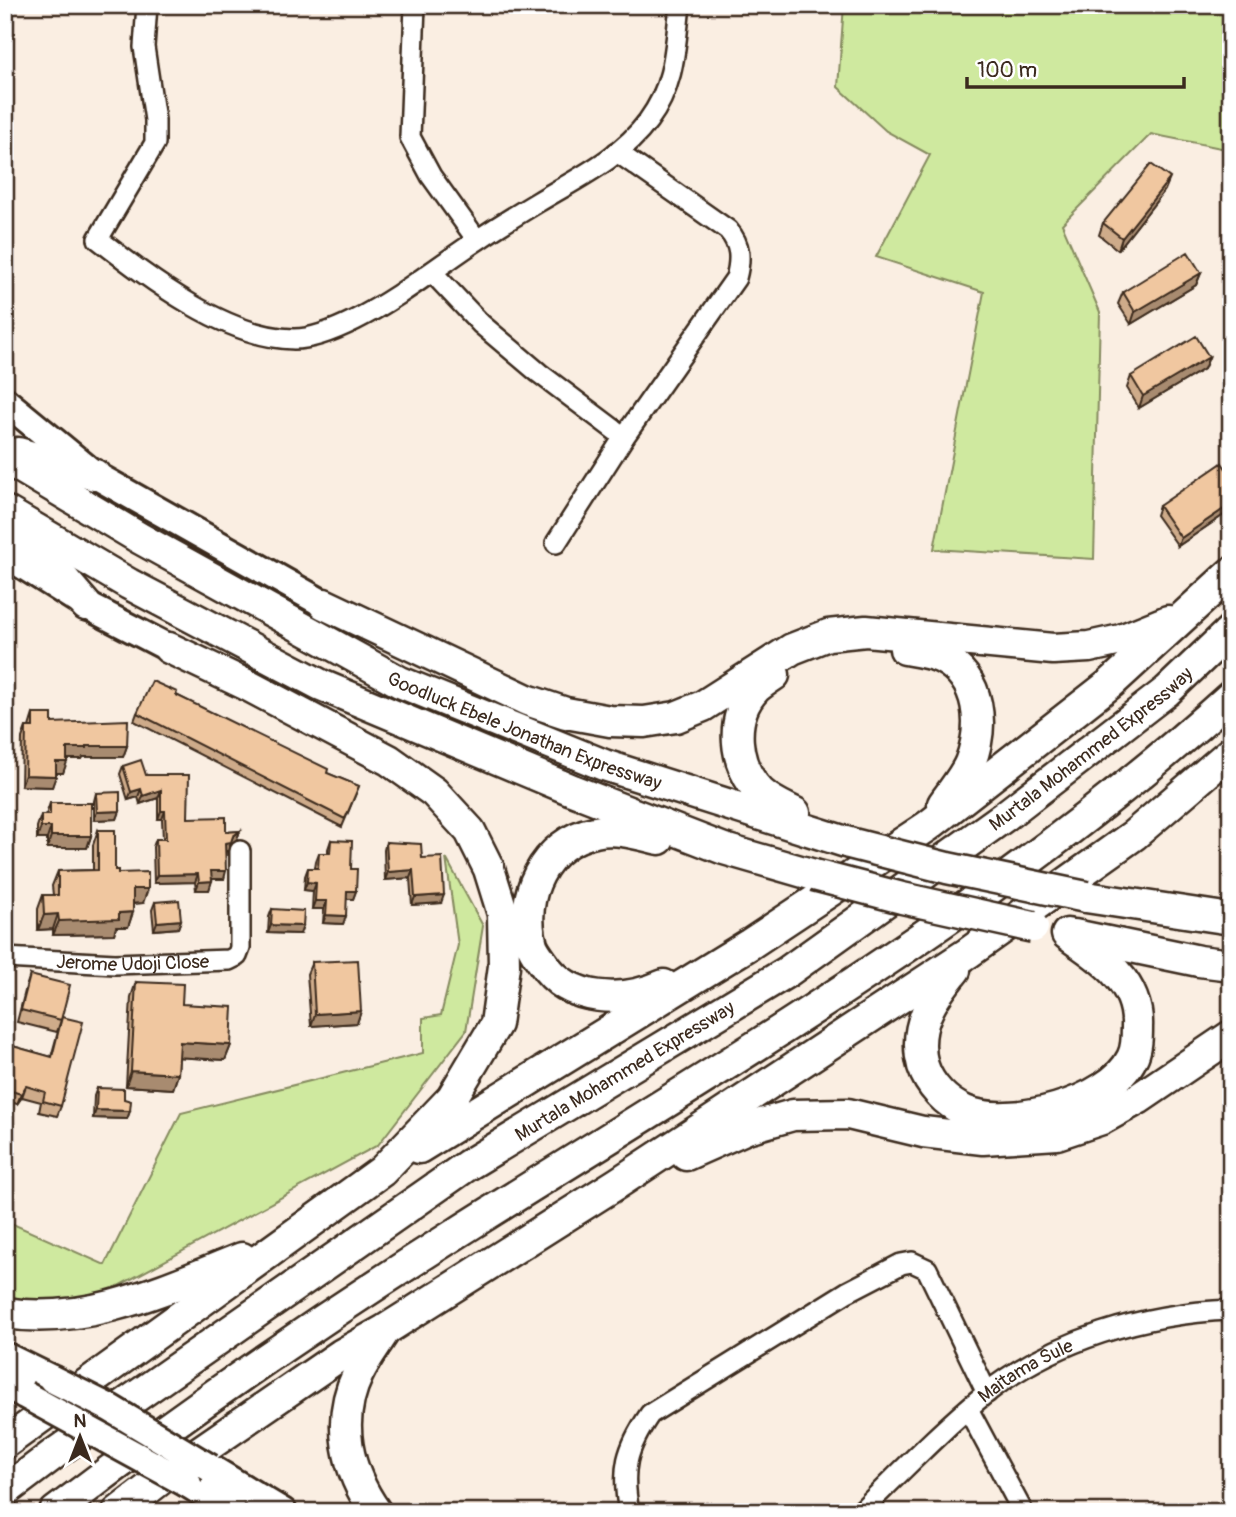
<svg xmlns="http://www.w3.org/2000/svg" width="1236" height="1517" font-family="Pangolin,sans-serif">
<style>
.green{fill:#cfe99f;stroke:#858a5e;stroke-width:2}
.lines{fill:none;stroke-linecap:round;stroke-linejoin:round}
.minor-casing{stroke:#3b2a1e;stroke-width:24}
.major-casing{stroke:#3b2a1e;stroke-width:32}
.highway-casing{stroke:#3b2a1e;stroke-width:35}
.minor{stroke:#fff;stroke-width:19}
.major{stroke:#fff;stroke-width:26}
.highway{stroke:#fff;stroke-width:30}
.major-bridge-casing{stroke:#3b2a1e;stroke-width:32;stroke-linecap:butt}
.highway-bridge-casing{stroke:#3b2a1e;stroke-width:35;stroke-linecap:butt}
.major-bridge{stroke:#fff;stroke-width:26}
.highway-bridge{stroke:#fff;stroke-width:30}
.wall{fill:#ceab8a;stroke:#3b2a1e;stroke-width:2}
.shaded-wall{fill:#a88b70;stroke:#3b2a1e;stroke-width:2}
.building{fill:#f0c7a0;stroke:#3b2a1e;stroke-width:2}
.labels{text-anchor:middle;stroke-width:6;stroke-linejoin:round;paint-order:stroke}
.street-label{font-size:19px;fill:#3b2a1e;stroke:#fff}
</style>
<rect width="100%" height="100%" fill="#faeee2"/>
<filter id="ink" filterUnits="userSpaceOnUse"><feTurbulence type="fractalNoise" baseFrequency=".0143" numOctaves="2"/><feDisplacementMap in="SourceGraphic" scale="14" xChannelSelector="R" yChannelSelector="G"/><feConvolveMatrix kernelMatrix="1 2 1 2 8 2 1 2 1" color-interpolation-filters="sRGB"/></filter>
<g filter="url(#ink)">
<path class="green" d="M844,5H1231V150L1151,134L1062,224L1100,312L1094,559L934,549L984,292L876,257L930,155L886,131L838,87Z
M446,858L483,926L466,1031L378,1145L100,1296L45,1305L5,1295V1243L13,1224L105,1265L181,1113L423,1053V1018L441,1015L458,945Z"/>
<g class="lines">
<g class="minor-casing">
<g id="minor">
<path d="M147,5L144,47L155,120V143L98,239C151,280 226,338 294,339C314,339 337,329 355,320C399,298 438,266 479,239C498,226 518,214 538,202C576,179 621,158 648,121C675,85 675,48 680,5"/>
<path d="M415,5L410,137L431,176L477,240"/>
<path d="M432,272L481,324L539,373L624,437"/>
<path d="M556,543L624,437L736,278C741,259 741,245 728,230L617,152"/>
<path id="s1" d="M5,958L115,964L229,960L237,956L240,948V851"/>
<path d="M968,1409L1023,1512"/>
<path d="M629,1512C621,1470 626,1449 650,1414L847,1292L901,1264L912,1262L927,1269L987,1393"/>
<path id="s2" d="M860,1512C901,1472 941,1430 985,1394C1053,1340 1145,1313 1231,1310"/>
</g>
</g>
<g class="major-casing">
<path id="major" d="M5,401L95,475L324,604
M5,554L86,605L169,648
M5,1356L52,1379
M5,1384L25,1395
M210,1468L283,1512
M188,1484L233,1512"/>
</g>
<g class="highway-casing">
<g id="highway">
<path d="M18,453L95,475"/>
<path id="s3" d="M5,458L141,539L400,682L604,765L849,843"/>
<path d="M5,511L129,584L321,685L572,790L724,849L814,875"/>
<path d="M18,531L41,553L86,605"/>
<path d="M324,604L527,700L566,713L610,721L644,722L676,717L703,706L792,649L828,635L866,631L1053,649L1089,647L1121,640L1168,621"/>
<path d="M905,649C917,651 932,653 942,658C982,679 984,727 970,763C964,777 952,791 943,804"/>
<path d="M774,675C768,679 762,683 756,688C728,717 734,767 761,793C771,802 783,807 795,813"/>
<path d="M659,839C638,834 616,827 595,832C544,842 518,897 532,945C534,951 539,957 543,963C569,1003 624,1003 664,985"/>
<path d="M1086,897L1231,919"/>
<path d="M1074,935L1199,961L1231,965"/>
<path d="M955,970C932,998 912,1027 923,1066C929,1085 946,1103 965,1111C1009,1130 1111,1103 1132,1058C1137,1049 1137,1036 1137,1027C1138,1007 1130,988 1117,974C1103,958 1084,947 1067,934"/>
<path d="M419,1148L750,944L928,826L1111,683L1231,573"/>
<path d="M686,1155L747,1128L793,1115L848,1114L923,1132L983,1139L1057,1134L1102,1119L1138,1099L1231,1036"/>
<path d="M5,1313C89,1326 166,1288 242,1258"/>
<path d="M5,1443L382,1171L452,1098L496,1024L504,966L503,914L489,869L470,831L434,792L389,760L247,685L169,648"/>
<path id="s4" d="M5,1491L54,1454L468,1165L787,972L1005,816L1167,691L1231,630"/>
<path d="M55,1512C184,1413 319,1320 457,1233C723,1065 997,908 1231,696"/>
<path d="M118,1512L170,1472L342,1354L385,1330L618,1183L968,953L1134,835L1231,752"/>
<path d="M376,1512C347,1471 335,1421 358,1374C365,1359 375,1346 384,1332"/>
</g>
</g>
<use href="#minor" class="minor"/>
<use href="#major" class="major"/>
<use href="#highway" class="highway"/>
<g class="major-bridge-casing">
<path id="major-bridge" d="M52,1379L110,1408L210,1468
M25,1395L188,1484"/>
</g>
<g class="highway-bridge-casing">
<path id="highway-bridge" d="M849,843L947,868L1086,897
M814,875L902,898L1033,927"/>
</g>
<use href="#major-bridge" class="major-bridge"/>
<use href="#highway-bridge" class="highway-bridge"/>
</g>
<path class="wall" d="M1230,177H1231V201L1225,189Z
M1165,190L1118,250L1099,235L1103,223Z
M1201,273L1196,285L1131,324L1118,304L1123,292Z
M1209,357L1204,369L1139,408L1127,388L1131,376Z
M1231,476V510L1178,546L1156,515L1159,506Z
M176,695L327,773L359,786L342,827L134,721L137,713Z
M33,714L52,723L127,746L123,757H83L82,759H67L63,773H56L52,787L21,786L22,738L26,727H29Z
M123,766L146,775L188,818L226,832L240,831L237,839L230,844L228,851H226L224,879H212L209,890H196L195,882L154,883L153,847L156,839H163L162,819H158V798L140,804L138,797L128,800L120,774Z
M96,793L120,811L117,819L94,820V801Z
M50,803L91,836L87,848H47V839H37V827L41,815H46Z
M98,830L115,870L143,903L133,904V912L128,927H116L114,934L53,935V929L38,930V909L43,895H53L52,886L58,871L93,870V845Z
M331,840L351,869L356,891L353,899H346V916L343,924L323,923L324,909H312L313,891L304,890L305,876L308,868H315L316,861L319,853H328V849Z
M386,842L422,858L441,903L412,905L410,878L385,880L384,850Z
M155,902L181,920L178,928L154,930L152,910Z
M272,909L300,934L268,933L269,917Z
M312,962L361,1011L357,1023L311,1026L307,974Z
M30,975L61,1020L57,1032L17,1022L26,987Z
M136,982L182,1004L231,1045L225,1060L179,1057L178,1074L173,1089L126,1086L131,997Z
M62,1017L61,1106L57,1116L39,1112L41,1102L22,1097L17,1104L5,1100V1056L9,1045L51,1057Z
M97,1088L124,1099L130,1111L127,1119L93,1118L94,1096Z"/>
<path class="shaded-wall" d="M1170,178L1165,190L1118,250L1122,238Z
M1201,273L1196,285L1131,324L1135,312Z
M1209,357L1204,369L1139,408L1143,396Z
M1231,504V510L1178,546L1181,538Z
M86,746H127L123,757H83L82,759H63L67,748Z
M56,762H67L63,773H52Z
M25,775L56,776L52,787L21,786Z
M141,789L138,797L128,800L131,792Z
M161,790L158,798L140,804L143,796Z
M120,811L117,819L94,820L97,812Z
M161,811H165L162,819H158Z
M41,827H51L47,839H37Z
M240,831L237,839L230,844L228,851H222L225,843Z
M51,836H91L87,848H47Z
M413,870L410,878L385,880L388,872Z
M211,871H226L224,879H208Z
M198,874L195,882L154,883L157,875Z
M212,881L209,890H196L199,882Z
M307,882L316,883L313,891L304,890Z
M133,889H148L143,903L127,904Z
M347,891H356L353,899H344Z
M444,895L441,903L412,905L415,897Z
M315,901H327L324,909H312Z
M133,912L128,927H116L114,934L53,935L59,921L119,913Z
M58,914L53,929L38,930L44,915Z
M326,915L346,916L343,924L323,923Z
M181,920L178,928L154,930L157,922Z
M271,925L303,926L300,934L268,933Z
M361,1011L357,1023L311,1026L315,1014Z
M180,1042L231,1045L225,1060L175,1057Z
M131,1071L178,1074L173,1089L126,1086Z
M26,1086L22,1097L17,1104L21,1094Z
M96,1110L130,1111L127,1119L93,1118Z"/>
<path class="building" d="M1151,164L1170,178L1122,238L1103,223Z
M1188,252L1201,273L1135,312L1123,292Z
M1196,336L1209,357L1143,396L1131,376Z
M1222,463L1231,476V504L1181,538L1159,506Z
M152,681L177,692L176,695L205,709L328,769L327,773L359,786L345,819L137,713Z
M33,714H52V723L128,720L127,746H86V748H67V762H56V776L25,775L26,727H33Z
M141,760L146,775H189L188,818L226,817V832L240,831L233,836L231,842L225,843L226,871H211L212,881L199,882L198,874L157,875L156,839H166L165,811H161V790L143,796L141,789L131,792L123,766Z
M120,792V811L97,812L96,793Z
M50,803H91V836H51V827H41V815H50Z
M98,830H115V870H118V873L148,872V889H133V912L119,913V919L59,921L58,914L44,915L43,895H58V871L98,870Z
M331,840L352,841L351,869H357L356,891H347L346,916L326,915L327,901H315L316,883L307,882L308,868H318L319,853H330Z
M386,842L421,844L422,858L442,857L444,895L415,897L413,870L388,872Z
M179,900L181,920L157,922L155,902Z
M272,909L304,911L303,926L271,925Z
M358,960L361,1011L315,1014L312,962Z
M30,975L70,985L61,1020L21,1010Z
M136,982L183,984L182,1004L233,1007L231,1045L180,1042L178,1074L131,1071Z
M62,1017L83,1022L61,1106L43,1101L45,1092L26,1086L21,1094L5,1089V1059L9,1045L52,1057Z
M97,1088L124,1089V1099L131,1101L130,1111L96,1110Z"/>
</g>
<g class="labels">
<g class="street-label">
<text dy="7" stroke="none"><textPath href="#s3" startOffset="588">Goodluck Ebele Jonathan Expressway</textPath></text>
<text dy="7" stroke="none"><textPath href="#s4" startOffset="1316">Murtala Mohammed Expressway</textPath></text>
<text dy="7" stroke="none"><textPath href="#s1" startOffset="128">Jerome Udoji Close</textPath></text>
<text dy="7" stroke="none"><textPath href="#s4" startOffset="749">Murtala Mohammed Expressway</textPath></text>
<text dy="7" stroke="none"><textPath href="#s2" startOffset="219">Maitama Sule</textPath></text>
</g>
</g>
<rect width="1236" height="1517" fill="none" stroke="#fff" stroke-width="28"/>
<rect x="14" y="14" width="1208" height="1489" fill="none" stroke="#3b2a1e" stroke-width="2.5" filter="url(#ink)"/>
<g transform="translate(80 1437)" stroke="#ffffff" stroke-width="5" paint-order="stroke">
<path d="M0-5L12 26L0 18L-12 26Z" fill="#3b2a1e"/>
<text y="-10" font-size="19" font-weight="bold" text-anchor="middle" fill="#3b2a1e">N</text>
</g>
<path d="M967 77v10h217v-10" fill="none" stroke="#3b2a1e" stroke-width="3.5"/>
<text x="977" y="77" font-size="21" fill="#3b2a1e" stroke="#ffffff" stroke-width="5" paint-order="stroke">100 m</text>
</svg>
